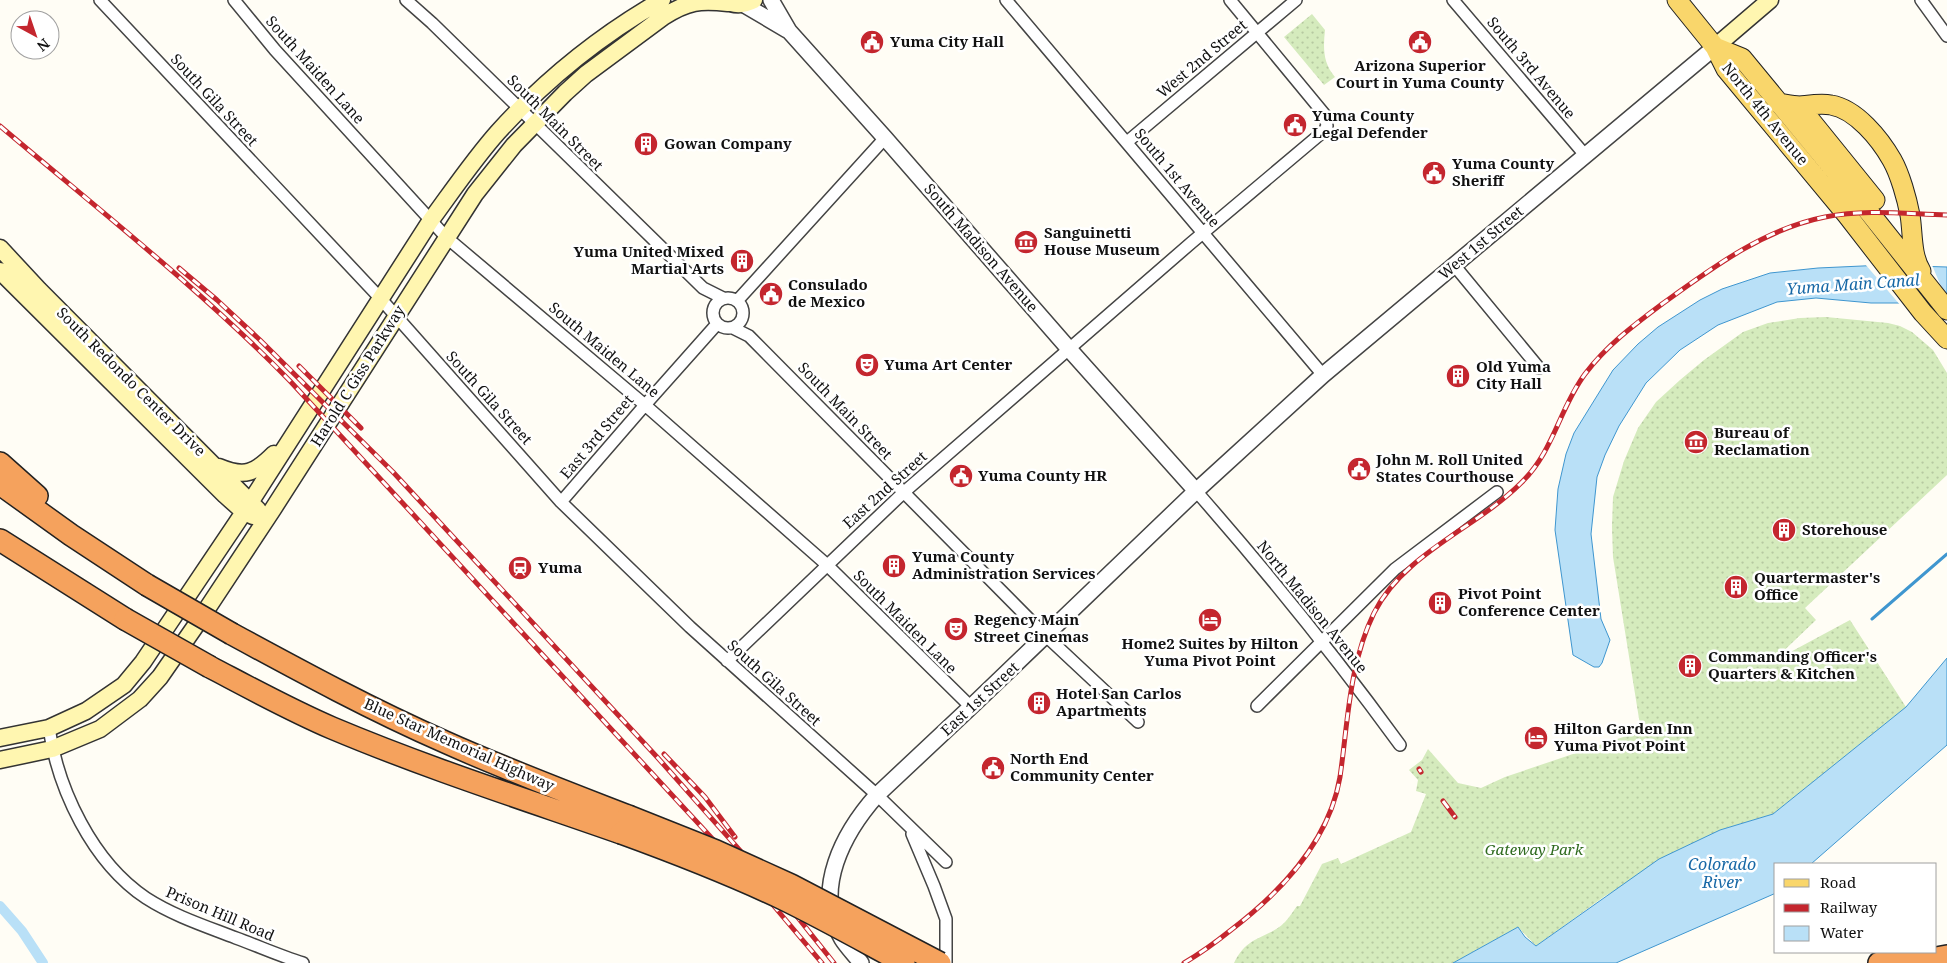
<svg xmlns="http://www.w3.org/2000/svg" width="1947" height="963" font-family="'Noto Serif',serif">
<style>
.grass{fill:url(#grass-dots)}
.water{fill:#b9e0f7;stroke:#3f96cf}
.pier{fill:#fffdf5}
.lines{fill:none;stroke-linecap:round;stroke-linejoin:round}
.stream{stroke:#3f96cf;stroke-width:3}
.canal{stroke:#b9e0f7;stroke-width:10}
.minor-casing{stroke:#444;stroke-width:14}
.tertiary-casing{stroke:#444;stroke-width:18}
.secondary-casing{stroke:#333;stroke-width:19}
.primary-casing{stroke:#222;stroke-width:21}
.motorway-casing{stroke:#222;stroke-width:24}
.minor{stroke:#fff;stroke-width:11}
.tertiary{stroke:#fff;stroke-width:15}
.secondary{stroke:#fff6b0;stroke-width:16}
.primary{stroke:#f9d66b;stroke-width:19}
.motorway{stroke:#f5a25d;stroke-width:21}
.rail-casing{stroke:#c4262e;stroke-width:5}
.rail{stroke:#fff;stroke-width:3;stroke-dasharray:9;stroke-linecap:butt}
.motorway-bridge-casing{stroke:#222;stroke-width:24;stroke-linecap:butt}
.motorway-bridge{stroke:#f5a25d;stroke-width:21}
.labels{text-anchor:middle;stroke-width:5;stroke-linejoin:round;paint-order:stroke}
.poi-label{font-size:15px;font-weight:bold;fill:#111;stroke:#fff;text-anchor:start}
.street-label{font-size:15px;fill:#111;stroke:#fff}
.park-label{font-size:15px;font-style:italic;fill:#2f6b1f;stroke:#fff}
.water-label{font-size:16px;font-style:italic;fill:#1768a6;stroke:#fff}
</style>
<defs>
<pattern id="grass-dots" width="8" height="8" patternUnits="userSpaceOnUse" patternTransform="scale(1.25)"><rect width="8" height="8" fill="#d5ebbd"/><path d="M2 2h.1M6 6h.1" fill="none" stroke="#b6c8a1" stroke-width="1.8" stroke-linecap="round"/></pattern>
</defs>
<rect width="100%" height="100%" fill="#fffdf5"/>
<path class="grass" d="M1312,14L1325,30C1323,48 1323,63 1335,77L1324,85L1284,37Z
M1826,317L1888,323L1900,326L1912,332L1933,350L1947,373V475L1805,608L1816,620L1772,662L1850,620L1906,707L1773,814L1720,830L1605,896L1536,946L1518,927L1453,963H1234C1248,934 1267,940 1285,922C1290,917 1293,911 1297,906H1300L1322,864L1338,858L1341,864L1411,832L1426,794L1416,791L1418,780L1409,770L1422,760L1428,749L1458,783L1481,788L1505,777L1641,731L1613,557L1612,527L1613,497L1624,461L1638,428L1656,402L1680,380L1704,360L1743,332L1768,323L1800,318Z"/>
<path class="water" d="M1884,265L1947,267V303H1871L1816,298L1777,302L1718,325L1680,350L1646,383L1619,426L1605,455L1597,477L1591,534L1601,619L1610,640L1602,663L1599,667H1594L1573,655L1555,530L1558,489L1566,454L1574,433L1613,370L1638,344L1658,327L1700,300L1722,289L1770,273L1818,268Z
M1947,658V745L1811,864H1776V893L1616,963H1453L1518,927L1525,937L1536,946L1659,859L1720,830L1773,814L1906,707Z"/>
<path class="pier" d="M1887,263L1932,265L1940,284L1947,296V305L1901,306L1865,264Z"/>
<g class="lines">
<path class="stream" d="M1872,619L1947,554"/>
<path class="canal" d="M0,906L22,931L43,963"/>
<g class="minor-casing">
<path id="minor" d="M100,0L380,298L561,502L690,627L877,795L946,862
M234,0L275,50L446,237L645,405L826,564L971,707
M406,0L432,23L703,288L723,298
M1006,0L1323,375
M1453,0L1585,155
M1921,0L1947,36
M1127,142L1296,0
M1454,265L1539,368
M713 313a15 15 0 1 1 30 0a15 15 0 1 1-30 0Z
M737,301L885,138
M733,328L749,336L1046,636L1138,722
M1196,491C1268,573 1336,657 1400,745
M561,502L645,405L717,324
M727,661L903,493L1191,243L1324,131L1327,126L1325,115L1230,0
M1257,706L1395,569L1497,492
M49,728C58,789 92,862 146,898C174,916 205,926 236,938C258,946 280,956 303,963
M912,834L934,886L946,919V963"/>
</g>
<g class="tertiary-casing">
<path id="tertiary" d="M771,0L789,31L885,138L1069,349L1196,491
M743,4L787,30
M861,963C855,955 847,947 842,939C812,890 844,832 877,795L975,703L1196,491L1323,375L1715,47"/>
</g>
<g class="secondary-casing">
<path id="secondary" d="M724,0C734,6 744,5 754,0
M1715,47L1770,0
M0,248L39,290L258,510
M0,271L225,495L244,512L253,516
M219,467C245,478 255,473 274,454
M0,738L49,728L86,711L124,685L143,662L244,512L431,220C453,190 474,159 498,132C545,80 601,35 662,0
M0,760L52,749L100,729L140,699L160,677L201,618L273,509L475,194L514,145L565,93L586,74L663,17C688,1 700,0 728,3"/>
</g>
<g class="primary-casing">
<path id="primary" d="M1677,0L1715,47L1726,69L1847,215L1923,313L1947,339
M1715,47L1742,58L1869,212L1947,310
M1778,103C1785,104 1793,106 1800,106C1810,105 1821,103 1831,105C1856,109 1880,139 1892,160C1900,174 1907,199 1910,215C1913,233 1911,255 1921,271
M1799,106L1875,200"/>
</g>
<g class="motorway-casing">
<path id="motorway" d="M0,463L37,496
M0,484L71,535L147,585
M0,540L125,619
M232,634C302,672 372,710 445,742C505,769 566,792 628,816
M210,667C250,688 290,710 332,728C427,768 524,799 621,833
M1879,963L1923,952
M1909,963L1947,956"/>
</g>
<use href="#minor" class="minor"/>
<use href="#tertiary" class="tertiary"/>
<use href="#secondary" class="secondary"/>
<use href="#primary" class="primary"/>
<use href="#motorway" class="motorway"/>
<g class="rail-casing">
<path id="rail" d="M0,126C98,209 200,289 290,381L768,899L822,963
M179,268L217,300L260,340L393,472L657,757L775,890
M299,366L361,428
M664,754L705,797L735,837
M1419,769L1421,772
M1443,801L1455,817
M772,885L834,963
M1184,963C1201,953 1216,942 1231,930C1281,892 1329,842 1340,777C1348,722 1349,664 1374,613C1404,553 1475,529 1521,483C1554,451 1559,409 1585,374C1607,345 1634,325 1662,304C1712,268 1764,229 1825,217C1866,209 1906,214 1947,215"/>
</g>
<use href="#rail" class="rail"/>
<g class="motorway-bridge-casing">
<path id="motorway-bridge" d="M147,585L232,634
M125,619L210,667
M628,816L716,851L791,885L940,963
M621,833C676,853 730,874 783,899C824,919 863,941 904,963"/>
</g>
<use href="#motorway-bridge" class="motorway-bridge"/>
</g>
<defs>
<g id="civic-disc" transform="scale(1.25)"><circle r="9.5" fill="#c4262e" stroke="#fff"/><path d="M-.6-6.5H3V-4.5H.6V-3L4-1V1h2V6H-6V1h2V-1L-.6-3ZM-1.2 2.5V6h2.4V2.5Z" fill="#fff"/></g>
<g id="building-disc" transform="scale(1.25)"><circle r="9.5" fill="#c4262e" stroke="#fff"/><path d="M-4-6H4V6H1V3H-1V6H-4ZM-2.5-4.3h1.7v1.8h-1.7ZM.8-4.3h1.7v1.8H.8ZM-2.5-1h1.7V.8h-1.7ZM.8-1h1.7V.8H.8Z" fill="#fff"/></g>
<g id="museum-disc" transform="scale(1.25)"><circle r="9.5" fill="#c4262e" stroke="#fff"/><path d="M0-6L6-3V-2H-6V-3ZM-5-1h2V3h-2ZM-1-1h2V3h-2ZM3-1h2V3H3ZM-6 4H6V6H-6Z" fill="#fff"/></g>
<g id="theatre-disc" transform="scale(1.25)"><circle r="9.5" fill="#c4262e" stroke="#fff"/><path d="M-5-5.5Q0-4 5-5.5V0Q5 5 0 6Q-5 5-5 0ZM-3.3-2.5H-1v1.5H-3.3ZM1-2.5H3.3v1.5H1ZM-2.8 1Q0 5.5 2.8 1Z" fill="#fff"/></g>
<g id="station-disc" transform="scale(1.25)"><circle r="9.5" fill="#c4262e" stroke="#fff"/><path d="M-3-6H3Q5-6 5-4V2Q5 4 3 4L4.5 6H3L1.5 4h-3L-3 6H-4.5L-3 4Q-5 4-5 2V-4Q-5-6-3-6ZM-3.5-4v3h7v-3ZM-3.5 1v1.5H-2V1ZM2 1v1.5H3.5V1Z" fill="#fff"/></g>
<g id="hotel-disc" transform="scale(1.25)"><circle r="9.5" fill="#c4262e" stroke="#fff"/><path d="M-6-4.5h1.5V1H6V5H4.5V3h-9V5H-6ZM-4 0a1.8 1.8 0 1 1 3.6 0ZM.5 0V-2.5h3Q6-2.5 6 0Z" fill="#fff"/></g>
</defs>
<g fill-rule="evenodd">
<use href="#civic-disc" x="872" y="42"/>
<use href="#civic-disc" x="1420" y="42"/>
<use href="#civic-disc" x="1295" y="125"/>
<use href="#building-disc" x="646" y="144"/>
<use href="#civic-disc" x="1434" y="173"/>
<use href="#museum-disc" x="1026" y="242"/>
<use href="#building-disc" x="742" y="261"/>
<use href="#civic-disc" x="771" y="294"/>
<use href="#theatre-disc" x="867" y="365"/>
<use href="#building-disc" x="1458" y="376"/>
<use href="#museum-disc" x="1696" y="442"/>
<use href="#civic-disc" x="1359" y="469"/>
<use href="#civic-disc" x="961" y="476"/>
<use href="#building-disc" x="1784" y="530"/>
<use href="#building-disc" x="894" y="566"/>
<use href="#station-disc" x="520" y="568"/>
<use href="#building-disc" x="1736" y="587"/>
<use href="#building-disc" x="1440" y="603"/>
<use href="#hotel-disc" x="1210" y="620"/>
<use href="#theatre-disc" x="956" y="629"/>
<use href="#building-disc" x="1690" y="666"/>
<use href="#building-disc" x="1039" y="703"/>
<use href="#hotel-disc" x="1536" y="738"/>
<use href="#civic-disc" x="993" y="768"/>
</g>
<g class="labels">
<g class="poi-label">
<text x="890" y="47">Yuma City Hall</text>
<text x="1420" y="71" text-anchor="middle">Arizona Superior<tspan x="1420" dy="17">Court in Yuma County</tspan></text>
<text x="1312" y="121">Yuma County<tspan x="1312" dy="17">Legal Defender</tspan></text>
<text x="664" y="149">Gowan Company</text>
<text x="1452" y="169">Yuma County<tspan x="1452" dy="17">Sheriff</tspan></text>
<text x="1044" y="238">Sanguinetti<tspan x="1044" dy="17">House Museum</tspan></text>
<text x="724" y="257" text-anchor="end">Yuma United Mixed<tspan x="724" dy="17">Martial Arts</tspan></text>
<text x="788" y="290">Consulado<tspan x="788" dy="17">de Mexico</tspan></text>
<text x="884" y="370">Yuma Art Center</text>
<text x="1476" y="372">Old Yuma<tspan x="1476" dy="17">City Hall</tspan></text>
<text x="1714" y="438">Bureau of<tspan x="1714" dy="17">Reclamation</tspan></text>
<text x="1376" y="465">John M. Roll United<tspan x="1376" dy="17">States Courthouse</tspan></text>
<text x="978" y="481">Yuma County HR</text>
<text x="1802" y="535">Storehouse</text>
<text x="912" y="562">Yuma County<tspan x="912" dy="17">Administration Services</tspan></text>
<text x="538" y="573">Yuma</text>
<text x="1754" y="583">Quartermaster's<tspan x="1754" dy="17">Office</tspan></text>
<text x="1458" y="599">Pivot Point<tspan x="1458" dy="17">Conference Center</tspan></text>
<text x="974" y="625">Regency Main<tspan x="974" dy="17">Street Cinemas</tspan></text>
<text x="1210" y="649" text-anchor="middle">Home2 Suites by Hilton<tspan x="1210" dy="17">Yuma Pivot Point</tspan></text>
<text x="1708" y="662">Commanding Officer's<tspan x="1708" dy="17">Quarters &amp; Kitchen</tspan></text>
<text x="1056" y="699">Hotel San Carlos<tspan x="1056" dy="17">Apartments</tspan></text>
<text x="1554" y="734">Hilton Garden Inn<tspan x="1554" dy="17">Yuma Pivot Point</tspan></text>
<text x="1010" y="764">North End<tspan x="1010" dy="17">Community Center</tspan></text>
</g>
<g class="street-label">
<text transform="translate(1202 59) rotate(-40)" y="5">West 2nd Street</text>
<text transform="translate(1531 68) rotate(50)" y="5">South 3rd Avenue</text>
<text transform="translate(315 70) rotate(48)" y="5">South Maiden Lane</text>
<text transform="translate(214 100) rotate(47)" y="5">South Gila Street</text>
<text transform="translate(1765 114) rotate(51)" y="5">North 4th Avenue</text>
<text transform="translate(555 123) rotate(45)" y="5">South Main Street</text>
<text transform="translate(1177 178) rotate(50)" y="5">South 1st Avenue</text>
<text transform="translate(1481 243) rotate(-40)" y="5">West 1st Street</text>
<text transform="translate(981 248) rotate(49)" y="5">South Madison Avenue</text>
<text transform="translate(604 350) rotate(40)" y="5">South Maiden Lane</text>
<text transform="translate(358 376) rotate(-58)" y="5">Harold C Giss Parkway</text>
<text transform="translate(131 382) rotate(45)" y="5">South Redondo Center Drive</text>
<text transform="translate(489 398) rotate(48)" y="5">South Gila Street</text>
<text transform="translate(845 411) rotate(46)" y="5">South Main Street</text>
<text transform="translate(597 437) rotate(-50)" y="5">East 3rd Street</text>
<text transform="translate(885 490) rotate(-42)" y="5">East 2nd Street</text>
<text transform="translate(1312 607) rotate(51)" y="5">North Madison Avenue</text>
<text transform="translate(905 622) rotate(45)" y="5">South Maiden Lane</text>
<text transform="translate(774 683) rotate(42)" y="5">South Gila Street</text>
<text transform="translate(980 699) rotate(-43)" y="5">East 1st Street</text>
<text transform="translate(459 745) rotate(24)" y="5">Blue Star Memorial Highway</text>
<text transform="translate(220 914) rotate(23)" y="5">Prison Hill Road</text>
</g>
<g class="park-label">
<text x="1534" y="855">Gateway Park</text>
</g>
<g class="water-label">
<text transform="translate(1853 284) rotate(-4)" y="6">Yuma Main Canal</text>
<text x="1722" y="870">Colorado<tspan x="1722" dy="18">River</tspan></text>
</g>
</g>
<rect x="1774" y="863" width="162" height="90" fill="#ffffff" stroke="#a0a0a0"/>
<rect x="1784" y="879" width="25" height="8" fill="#f9d66b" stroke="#a0a0a0"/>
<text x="1820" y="888" font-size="15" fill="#111111">Road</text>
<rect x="1784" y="904" width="25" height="8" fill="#c4262e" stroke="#a0a0a0"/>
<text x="1820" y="913" font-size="15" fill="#111111">Railway</text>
<rect x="1784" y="926" width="25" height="15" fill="#b9e0f7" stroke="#a0a0a0"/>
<text x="1820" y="938" font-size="15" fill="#111111">Water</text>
<g transform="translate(35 35) rotate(140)"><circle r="24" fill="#ffffff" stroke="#a0a0a0"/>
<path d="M0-4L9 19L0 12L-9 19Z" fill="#c4262e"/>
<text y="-8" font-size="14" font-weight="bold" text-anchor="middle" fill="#111111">N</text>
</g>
</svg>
